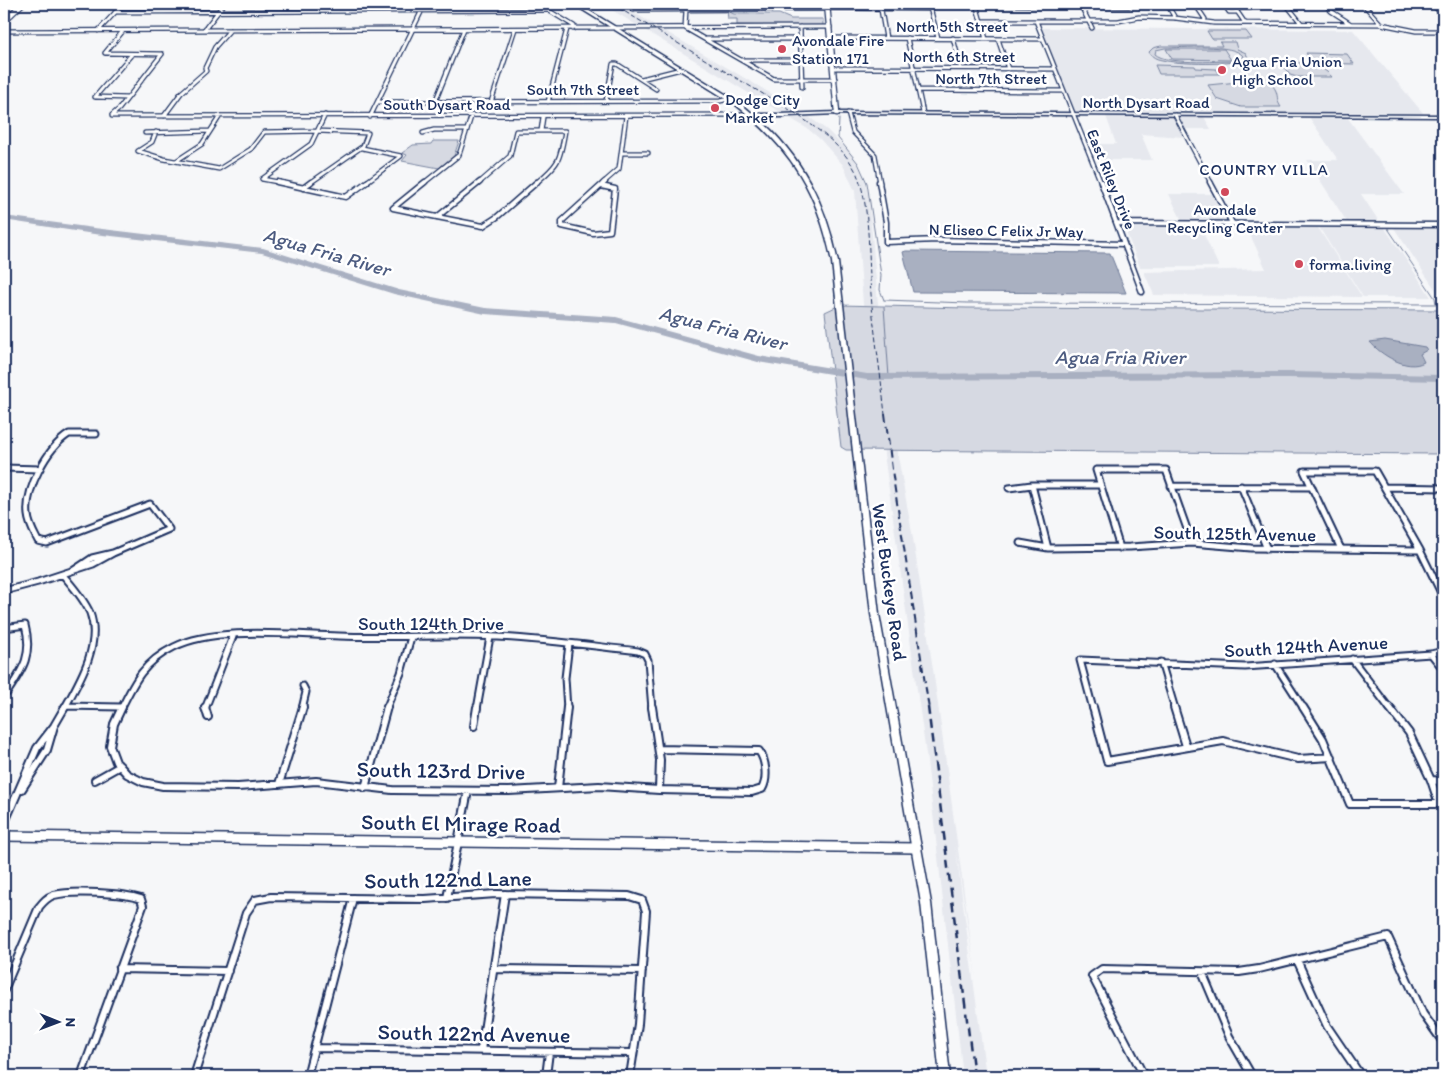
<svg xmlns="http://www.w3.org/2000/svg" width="1447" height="1080" font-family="Itim,sans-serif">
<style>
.built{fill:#e6e8ee}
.green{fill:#d6d9e2;stroke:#7884a0;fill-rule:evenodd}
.water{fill:#a9b0c1;stroke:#707c99}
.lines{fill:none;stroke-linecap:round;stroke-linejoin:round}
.stream{stroke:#707c99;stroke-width:1}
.river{fill:#a9b0c1;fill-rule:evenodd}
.street-far3-casing{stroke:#1b2f5e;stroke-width:5.5}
.street-far2-casing{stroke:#1b2f5e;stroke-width:7}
.street-far1-casing{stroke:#1b2f5e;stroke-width:9}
.street-casing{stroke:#1b2f5e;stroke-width:10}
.secondary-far1-casing{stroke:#1b2f5e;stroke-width:7}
.secondary-casing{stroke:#1b2f5e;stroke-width:12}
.primary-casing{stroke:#1b2f5e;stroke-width:3}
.street-far3{stroke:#fff;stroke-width:3}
.street-far2{stroke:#fff;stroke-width:4}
.street-far1{stroke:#fff;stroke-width:5}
.street{stroke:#fff;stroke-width:6}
.secondary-far1{stroke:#fff;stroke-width:4.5}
.secondary{stroke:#fff;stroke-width:9}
.primary{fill:#fff;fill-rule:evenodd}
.rail-far2{stroke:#1b2f5e;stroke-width:1;stroke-dasharray:5 2.5;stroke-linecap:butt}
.rail-far1{stroke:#1b2f5e;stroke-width:2;stroke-dasharray:8 4;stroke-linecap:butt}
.rail{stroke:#1b2f5e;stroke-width:2.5;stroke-dasharray:9 5;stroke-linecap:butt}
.poi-dot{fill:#d1495b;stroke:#fff;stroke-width:2}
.labels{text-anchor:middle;stroke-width:5;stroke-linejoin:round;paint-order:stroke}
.far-street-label{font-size:16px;fill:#1b2f5e;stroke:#fff}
.far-poi-label{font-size:16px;fill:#1b2f5e;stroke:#fff;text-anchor:start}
.far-neighbourhood-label{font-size:16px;letter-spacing:1px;fill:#1b2f5e;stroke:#fff}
.street-label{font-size:19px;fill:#1b2f5e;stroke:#fff}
.water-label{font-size:20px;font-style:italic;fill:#4d5c81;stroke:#fff}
.near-street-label{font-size:22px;fill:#1b2f5e;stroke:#fff}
</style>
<rect width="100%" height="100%" fill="#f6f7f9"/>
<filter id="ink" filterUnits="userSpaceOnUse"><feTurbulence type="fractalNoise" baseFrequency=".02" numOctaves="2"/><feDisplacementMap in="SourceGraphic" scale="10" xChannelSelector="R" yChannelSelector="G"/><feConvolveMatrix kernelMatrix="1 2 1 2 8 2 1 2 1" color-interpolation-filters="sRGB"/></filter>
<g filter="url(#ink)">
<path class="built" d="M602,4H619L802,112L827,130L848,151L856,161L865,181L869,200L878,304L897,451L913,538L934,676L976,979L955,843L986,1076H963L927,761L863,304L855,191L843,165L820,139L808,129Z
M1041,28L1353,30L1423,113L1078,112L1074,110Z
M1106,116L1204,117L1211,129H1180L1183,137L1141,134L1152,160H1094L1088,144H1116Z
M1309,117H1347L1404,194H1361L1380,223L1347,222L1307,160H1338Z
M1169,194H1212L1225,221H1182Z
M1126,225L1200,226L1219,267H1140L1124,227Z
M1246,226H1317L1362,297L1154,295L1144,272L1266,269Z
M1319,227H1384L1431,297H1363Z
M1394,228L1443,229V298H1441Z"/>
<path class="green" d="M127,4H221L216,10L121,11Z
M727,11L734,14H779L791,19H823V26L737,25V19H728Z
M1207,31H1246L1252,39H1212Z
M1220,42H1235L1237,49L1246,53L1248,58C1237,66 1176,64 1162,60C1156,59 1152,57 1149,52L1153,48L1161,46H1222ZM1165,48C1181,48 1234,43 1243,56L1240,59L1233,61C1215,61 1167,65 1155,54L1156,50Z
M1166,49H1224L1231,60L1172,59Z
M1306,53L1347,54L1354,64L1313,63Z
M1280,62C1298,62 1320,62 1332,77H1297L1290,75Z
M1155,65L1195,66L1196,68L1216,69L1220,74H1159Z
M1248,81C1259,81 1271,79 1276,91C1278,97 1277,102 1281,107H1241L1217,99L1208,85Z
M433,141H459L454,156L439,168L402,161L407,155L402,153L413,145L431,144Z
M840,305L967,308L1443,310V454L846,450L841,447L825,312Z"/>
<path class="water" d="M906,251L1107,253H1110L1126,293L913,292L903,252Z
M1385,340L1425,347L1427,350L1420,354L1424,362C1407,372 1380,354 1370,342Z"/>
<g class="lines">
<path class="stream" d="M839,119L838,138L858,163L867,183L881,275L880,290L884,300
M1387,227L1435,298L1436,304
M884,300L967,303L1443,304
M884,307L889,377"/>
<path class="river" d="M4,216L94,228L263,248L399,290L485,308L616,317L759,356L867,374L1289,372L1443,375V381L1289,378L867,380L758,362L616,323L485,314L394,294L262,253L94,234L4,220Z"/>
<g class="street-far3-casing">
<path id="street-far3" d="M538,4L574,26L573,29
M626,4L634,10L828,9
M880,4L886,38
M929,4L938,38
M976,4L1129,6L1135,4
M976,4L986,39
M1080,4L1092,28
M1167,4L1175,18
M1195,4L1205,19L1204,21
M1224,4L1229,12H1237
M1232,4L1245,23
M1286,4L1301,23
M1325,4L1331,11L1351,24
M1363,4L1381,24
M1432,4L1443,15
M828,8L930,9
M1235,8H1250
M686,10L685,28L774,79H835
M115,12L548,10
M981,21H1118L1139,17L1175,18L1214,23L1381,24L1416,31H1443
M1036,21L1101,183
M800,27L802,87
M204,30L224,4
M4,31L830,27
M98,31L123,4
M831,38L1043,39
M907,38L923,113
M953,38L961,68
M706,39H801
M998,39L1008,69
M105,53L162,54
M105,53L123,31
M741,60H833
M834,68L1055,69
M641,79L681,69
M918,90L1063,91
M95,97L132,54
M95,97L127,98
M606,101L613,64H617L656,89
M378,102L720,101L729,99
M435,102L464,29
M491,102L515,29
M548,102L567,29
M848,113L853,132L875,155L880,183
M112,115L119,109L162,54
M1175,115L1211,183
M112,116L752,115
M164,116L181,93L206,71L205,68L215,47L230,30
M370,117L425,4
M541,131L543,117
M145,133L210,131
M423,133L434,130H467
M362,148L401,156L365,183
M138,151L164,159L219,169L251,149L264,132L317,131L368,133L363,146L310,183
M138,151L152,142L156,132
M623,153H648
M176,161L202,144L220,116
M262,179L283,183
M262,179L311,144L325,115
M424,183L459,155L471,117
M479,183L510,156L516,131H565C560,161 559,164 536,183
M603,183L619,169L626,116"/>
</g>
<g class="street-far2-casing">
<path id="street-far2" d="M277,182L346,197L367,182
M425,182L393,208L437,217
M879,182L886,222V242L937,240L1124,244
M1101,182L1142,292
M1210,182L1232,223
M601,186L615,189L610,231L593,233L562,226V221L605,182
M303,188L311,182
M437,217L483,226L497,217L537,182
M437,217L480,182
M1117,223L1443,225"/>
</g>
<g class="street-far1-casing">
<path id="street-far1" d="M4,468L40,469
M1032,485L1048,548
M1171,486L1312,487
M1241,486L1267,549
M1384,487L1443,488
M1009,488L1032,485H1099
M1020,543L1048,548L1130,547L1192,543L1251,548L1420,550
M1120,548L1096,470H1166L1192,543
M1341,549L1304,471H1375L1420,550L1443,597
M74,570L92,558L113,553L169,529L150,504L47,543L38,541C34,533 29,525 28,515C25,489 47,448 69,434H96
M63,575C73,587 84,599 90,613C102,645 79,682 64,709
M4,591L38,582L93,564L113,553
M4,628L25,625C33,655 23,669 7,693H4
M1431,654L1443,669
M1352,659L1390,709
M1161,662L1175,709
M1275,664L1304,709
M65,706L121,707
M121,709C135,680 144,662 174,647C215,626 291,635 339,636C392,638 445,634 498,637C545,639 592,646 638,651L645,654L648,660L652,709
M205,709L234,634
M302,709L306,692L303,686
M386,709L401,673L411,637
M477,709L490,637
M567,709L565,678L569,644
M1093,709L1080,660L1245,667L1431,654L1443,651"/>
</g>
<g class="street-casing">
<path id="street" d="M122,707L114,724L110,746L116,762L127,774L143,782L163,786L238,787L316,781L392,790L509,791L599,786L659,790
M205,707L208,717
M652,707L660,760L659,790
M1093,707L1107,761L1223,741L1298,759L1332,757
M1174,707L1186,746
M1303,707L1323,739L1350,804H1439L1431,780L1409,733L1389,707
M474,726L477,707
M659,749L759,751C766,760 768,779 762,789L752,792L659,790
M95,780L120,766
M1431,780L1443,781
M279,784L303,707
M365,788L387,707
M558,788L567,707
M22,789L47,750L54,726
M4,824L37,748L54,726L65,707
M447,898L468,791
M1297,960L1327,1026L1361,1076
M119,969L228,971
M493,969L642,971
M1202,972L1229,1036L1252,1076
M4,990L39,907C43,902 47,897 54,895C73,890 123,893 141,899L143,906L81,1076
M315,1048L633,1053
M481,1050L505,894
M194,1076L246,913L255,900L271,897L425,899L496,894L629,896L642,900L646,911L638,1024L630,1076
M307,1076L353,898
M546,1076L549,1052
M1144,1076L1092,976L1102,969L1239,972L1259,969L1388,937L1423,1014L1443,1042"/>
</g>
<g class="secondary-far1-casing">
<path id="secondary-far1" d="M827,4L837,113
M4,21L22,4"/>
</g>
<g class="secondary-casing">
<path id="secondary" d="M4,836L917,848"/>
</g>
<g class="primary-casing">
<path id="primary" d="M573,4H578L740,103L753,114H779L837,112L1443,115V117L837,114L787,116L785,117H757C802,156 826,204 838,262L879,614L931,903L950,1076H940L921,903L871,614L832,262C818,193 792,149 736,105Z"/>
</g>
<use href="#street-far3" class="street-far3"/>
<use href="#street-far2" class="street-far2"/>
<use href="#street-far1" class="street-far1"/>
<use href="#street" class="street"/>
<use href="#secondary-far1" class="secondary-far1"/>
<use href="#secondary" class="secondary"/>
<use href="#primary" class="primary"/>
<path class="rail-far2" d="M612,4L795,113C817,129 842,145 855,170C871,201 868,259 871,294C874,334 881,375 885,415"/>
<path class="rail-far1" d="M885,414L893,477L929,709"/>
<path class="rail" d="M928,707L974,1076"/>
</g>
</g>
<g class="poi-dot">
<circle cx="782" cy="49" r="5"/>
<circle cx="1222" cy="70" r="5"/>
<circle cx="715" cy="108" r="5"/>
<circle cx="1225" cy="192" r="5"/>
<circle cx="1299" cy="264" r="5"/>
</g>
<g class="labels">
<g class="far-street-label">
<text x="952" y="32">North 5th Street</text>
<text x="959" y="62">North 6th Street</text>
<text x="991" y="84">North 7th Street</text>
<text x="583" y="95">South 7th Street</text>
<text x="1146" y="108">North Dysart Road</text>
<text x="447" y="110">South Dysart Road</text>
<text transform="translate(1112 179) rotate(68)" y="6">East Riley Drive</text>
<text transform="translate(1006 230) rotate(1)" y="6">N Eliseo C Felix Jr Way</text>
</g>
<g class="far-poi-label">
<text x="792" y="46">Avondale Fire<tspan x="792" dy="18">Station 171</tspan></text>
<text x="1232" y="67">Agua Fria Union<tspan x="1232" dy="18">High School</tspan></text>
<text x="725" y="105">Dodge City<tspan x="725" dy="18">Market</tspan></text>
<text x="1225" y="215" text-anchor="middle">Avondale<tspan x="1225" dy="18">Recycling Center</tspan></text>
<text x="1309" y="270">forma.living</text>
</g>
<g class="far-neighbourhood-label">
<text x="1264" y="175">COUNTRY VILLA</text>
</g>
<g class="street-label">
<text transform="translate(1235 533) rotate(1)" y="7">South 125th Avenue</text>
<text transform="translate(890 582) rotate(82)" y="7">West Buckeye Road</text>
<text x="431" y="630">South 124th Drive</text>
<text transform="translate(1306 646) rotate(-3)" y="7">South 124th Avenue</text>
</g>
<g class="water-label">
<text transform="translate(327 252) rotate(16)" y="7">Agua Fria River</text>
<text transform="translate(723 328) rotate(14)" y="7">Agua Fria River</text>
<text x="1120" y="364">Agua Fria River</text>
</g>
<g class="near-street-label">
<text transform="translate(441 770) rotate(1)" y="8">South 123rd Drive</text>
<text transform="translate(461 823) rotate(1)" y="8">South El Mirage Road</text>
<text transform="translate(448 879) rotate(-1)" y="8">South 122nd Lane</text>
<text transform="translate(474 1033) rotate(1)" y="8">South 122nd Avenue</text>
</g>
</g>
<rect width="1447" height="1080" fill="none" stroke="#fff" stroke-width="20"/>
<rect x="10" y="10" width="1427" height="1060" fill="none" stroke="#1b2f5e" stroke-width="2" filter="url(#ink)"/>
<g transform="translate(58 1022) rotate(91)" stroke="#ffffff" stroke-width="4" paint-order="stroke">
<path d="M0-4L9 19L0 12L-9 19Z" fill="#1b2f5e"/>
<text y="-8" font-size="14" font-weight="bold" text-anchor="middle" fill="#1b2f5e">N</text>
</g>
</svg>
